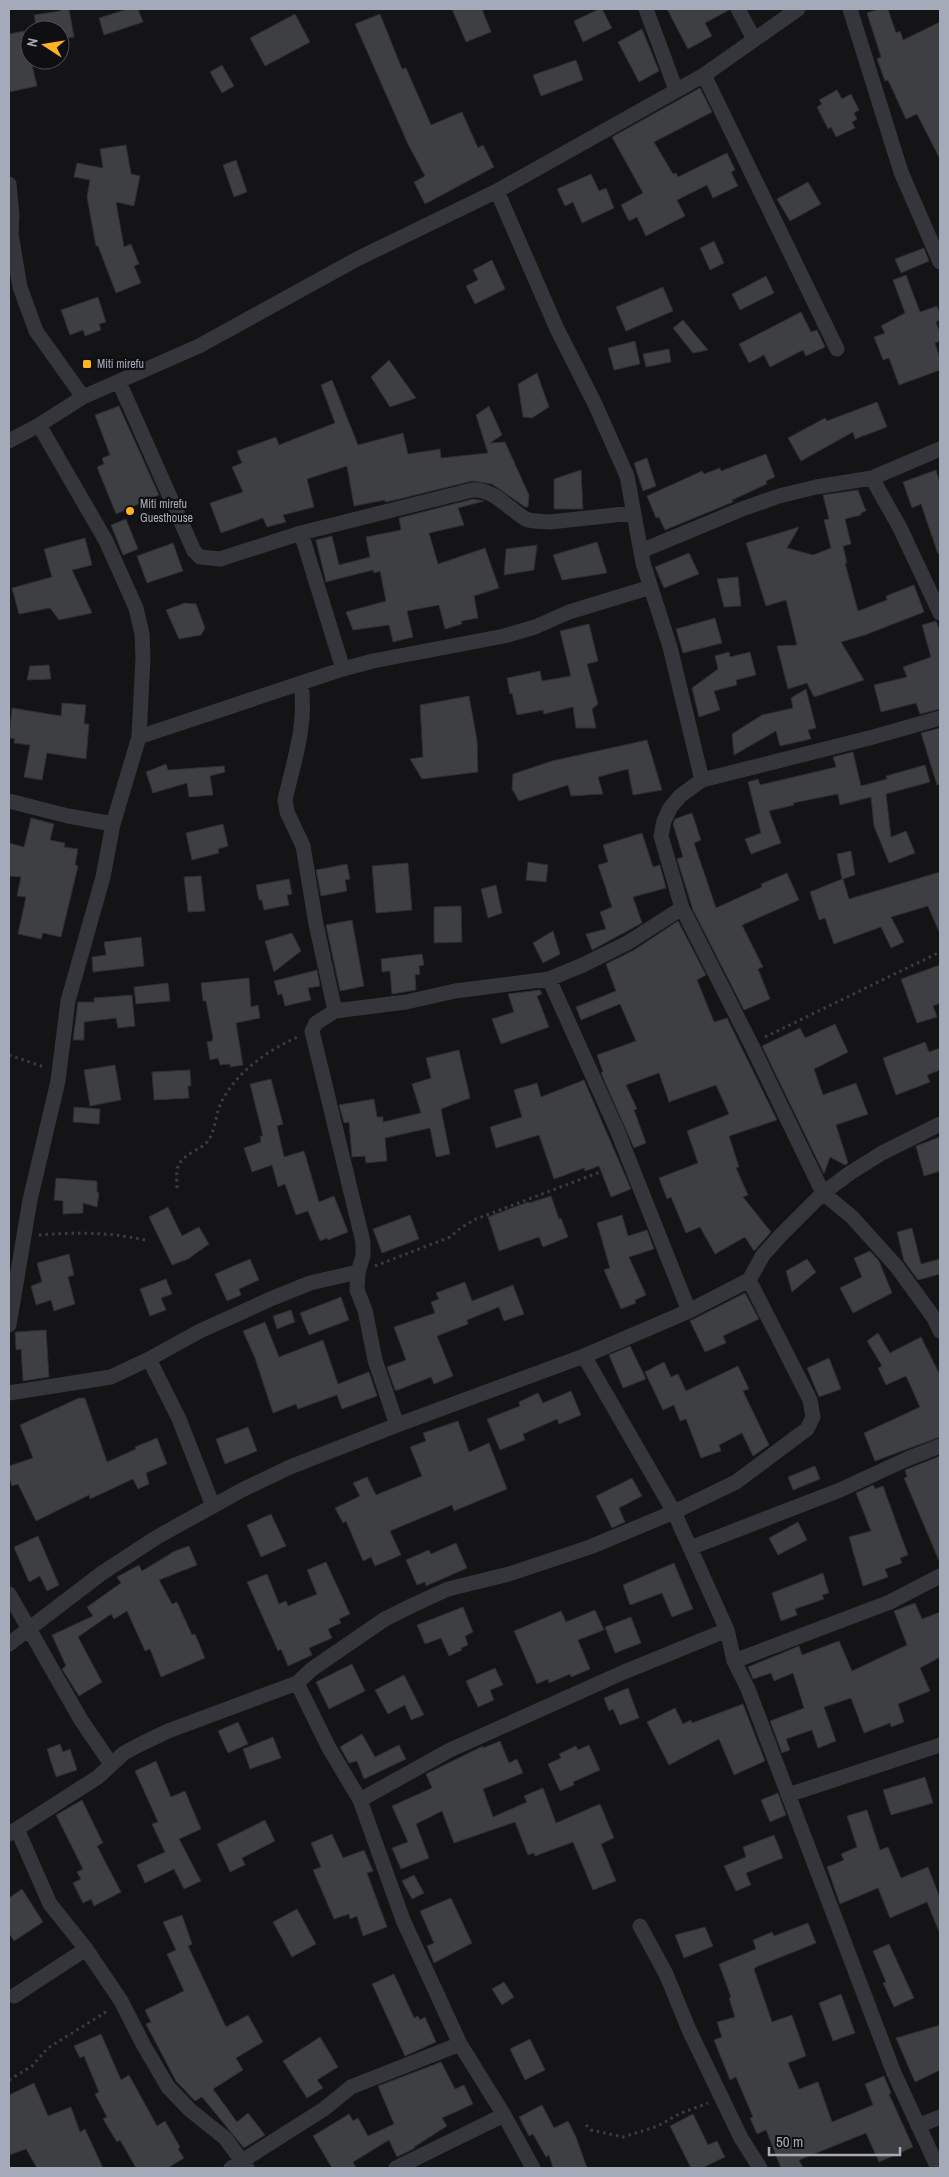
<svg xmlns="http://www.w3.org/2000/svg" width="949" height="2177" font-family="'Archivo Narrow',sans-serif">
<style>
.building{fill:#3e3f43;stroke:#2e2e32}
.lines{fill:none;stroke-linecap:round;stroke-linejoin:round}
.path{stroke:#3a3d42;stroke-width:3;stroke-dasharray:2.5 4;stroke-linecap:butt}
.street{stroke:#34363b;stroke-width:15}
.poi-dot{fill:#ffb323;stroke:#0f0f11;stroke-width:2}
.labels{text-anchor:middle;stroke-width:4.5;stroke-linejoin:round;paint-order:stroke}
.poi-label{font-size:12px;fill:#a4aab7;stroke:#0f0f11;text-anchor:start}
</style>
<rect width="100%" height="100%" fill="#141416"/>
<path class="building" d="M60,9H69L74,37L60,39V30H37L34,15L60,11Z
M128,9H138L143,22L104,35L99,18Z
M452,9H482L491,32L466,42Z
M599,9H602L612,28L583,42L574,21Z
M667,9H729V10L705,23L712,36L688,49Z
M879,9H888L896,33L900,31L903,40L940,22V159L917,114L906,119L888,80L885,81L877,59L881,57L867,13Z
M295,14L310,42L265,66L250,38Z
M380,14L402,69L406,68L431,125L462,112L478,148L483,145L494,167L425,204L414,182L425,176L408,144L355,24Z
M642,29L659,71L639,82L618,42Z
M24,31L37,86L9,92V34Z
M576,60L583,80L541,96L533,75Z
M222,65L234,86L222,93L210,72Z
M700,88L712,112L654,142L673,174L676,173L678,177L727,153L735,170L731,172L738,186L713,198L707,185L677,200L685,216L646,236L637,217L629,221L621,205L643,193L612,137Z
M837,90L842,99L851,94L859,110L854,113L857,119L852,122L855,128L836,137L831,127L828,129L817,107L822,104L819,100Z
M126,145L131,174L140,176L134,206L116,202L124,247L131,244L139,264L134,266L141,283L116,293L98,246H96L87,197L90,180L74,177L77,163L103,168L100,149Z
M236,160L247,192L234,197L223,165Z
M591,174L599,191L606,188L614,208L582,223L573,202L565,206L557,189Z
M808,182L821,204L790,221L777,199Z
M714,241L724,263L710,270L700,248Z
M924,248L929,261L901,273L895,259Z
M492,260L505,289L475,304L466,286L478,280L473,270Z
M906,275L920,312L937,306L940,314V320L936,322L940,333V341L935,343L940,358V370L899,385L889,358L883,360L874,337L885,333L881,326L905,313L893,280Z
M766,276L774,293L740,310L732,294Z
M663,287L673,311L626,331L616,307Z
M98,297L106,322L99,324L101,330L85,336L83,330L70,335L61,310Z
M801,312L811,332L817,330L825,347L806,356L803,350L770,367L764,355L749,363L739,344Z
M683,320L708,350L693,353L673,328Z
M635,341L640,364L614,370L608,348Z
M669,349L671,362L646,367L643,354Z
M389,360L416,398L390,407L371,377Z
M537,373L549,407L532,418L523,417L518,384Z
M332,380L358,445L403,433L408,454L440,449L441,458L488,453L476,415L489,406L502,435L490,443L505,442L529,495L528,507H525L492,484L472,481L395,500L385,502V500L354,506L347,466L307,479L314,507L283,515L286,522L267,527L263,518L221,533L210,503L243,492L232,467L242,463L237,451L276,437L279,445L335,423L321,385Z
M877,402L887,427L855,439L853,432L801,461L788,438L825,418L827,421Z
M119,406L159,495L116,514L97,467L104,464L102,458L110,455L95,415Z
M766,454L775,477L766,481L767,484L732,500L733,502L665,530L659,517L656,518L647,496L702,471L704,474L720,468L721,471Z
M647,458L656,486L643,491L634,463Z
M581,470L583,509H554V479Z
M936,470L940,483V553L938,554L921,504L912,508L903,482Z
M858,490L866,511L861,513V515L845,519L851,544L843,546L847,563H845L858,611L887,600L886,596L914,585L924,612L865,635L841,642L864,680L814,697L807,683L788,689L777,646L797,645L786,600L766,606L746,543L799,527L787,548L813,555L831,548L824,520L829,519L823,495Z
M473,499L484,501L458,508L464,525L429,533L438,564L485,548L499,588L474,596L478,618L461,621L462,624L445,629L439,605L407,611L413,637L393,642L389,625L353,630L346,612L386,601L380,571L374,573L373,570L326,582L316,540L332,536L339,565L370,557L366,537L401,530L399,518Z
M126,519L138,549L123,555L111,525Z
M85,538L92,565L72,570L92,613L59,620L50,608L19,614L12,588L52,577L44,549Z
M597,542L607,573L562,580L553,555Z
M173,543L183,571L147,583L137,556Z
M537,545L534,570L504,575L506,549Z
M689,553L699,574L664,588L655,567Z
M738,577L741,606L724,607L717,579Z
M185,603L196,604L205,628L201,635L179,639L166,610Z
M715,618L722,643L683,653L676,629Z
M936,621L940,631V709L920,714L916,703L881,712L874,685L907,677L903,667L931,657L922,625Z
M589,624L598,661L587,664L598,704L592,709L596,728H576L573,707L544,714L543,710L517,715L512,693L510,694L507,678L540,671L542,681L571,676L560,631Z
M729,652L730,657L750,652L756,675L736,680L737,685L714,691L720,710L699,717L692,688L718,669L715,656Z
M49,665L51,679L27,680L30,666Z
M806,689L816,728L808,730L811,739L780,746L776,731L734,755L732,734L762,715L793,708L791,698Z
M469,696L477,740L478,772L422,779L410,759L423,757L420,705Z
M62,703L86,705L84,724H89L86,759L47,753L42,780L24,777L30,745L14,743L15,739L9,738L12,708L61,716Z
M940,728V784L937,785L921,733Z
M647,740L662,790L633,795L628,769L598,777L603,794L571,796L568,785L519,801L512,789L513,774L552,761Z
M853,752L861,786L887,779L886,776L925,765L930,782L886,794L891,837L906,831L915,853L889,863L874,826L871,797L840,805L838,794L793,803L794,805L769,811L781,843L751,854L745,839L761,833L748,782L758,779L760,785L836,767L833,757Z
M166,764L168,770L224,766L225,772L210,776L213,795L189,797L187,783L153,793L146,772Z
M692,813L701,840L694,843L716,908L762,887L761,884L787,873L799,900L742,925L763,967L758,969L770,999L744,1010L693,910L677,859L683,857L673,824L675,819Z
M31,818L54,824L50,840L65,843L64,847L78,849L75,865L78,866L61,937L43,933L41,939L18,934L26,897L17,896L21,877L9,876V843L24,847Z
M223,824L228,846L218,849L219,853L192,860L186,833Z
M642,833L653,867L660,865L666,888L633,897L642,923L592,950L586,934L606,929L600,912L612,907L598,865L608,862L603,845Z
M851,851L855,875L843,879L849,899L940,872V934L928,906L891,917L904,942L891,948L881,927L834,944L825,918L819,920L810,892L842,879L837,854Z
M528,862L548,865L546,882L526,880Z
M408,863L412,910L376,913L372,866Z
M347,864L350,879L345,880L347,891L321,896L316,870Z
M201,876L205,911L188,912L184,877Z
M289,879L292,894L287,895L289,905L264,910L262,900H259L256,885Z
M496,885L502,913L488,918L481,889Z
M461,906L462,942L434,943V907Z
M352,920L364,986L340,991L326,925Z
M678,921L706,975L697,980L714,1022L727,1018L777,1120L729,1136L739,1167L736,1168L748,1195L743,1197L771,1232L754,1251L745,1237L715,1254L700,1227L686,1233L671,1197L667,1199L659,1178L698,1163L687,1131L729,1114L716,1085L669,1102L659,1073L626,1085L637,1109L634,1110L646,1143L634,1148L601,1073L603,1072L597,1055L636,1041L620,1004L581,1020L576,1007L616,991L606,964L634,950Z
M553,931L560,954L543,963L533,943Z
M292,933L301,951L274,972L265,941Z
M141,937L144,966L93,972L92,957L106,955L104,942Z
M422,954L424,965L419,966L420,974L415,975L416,990L392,994L390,971L382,972L381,959Z
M940,965V1003L933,1006L937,1017L917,1023L901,979Z
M317,970L320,986L308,988L311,1000L285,1006L282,994L278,995L274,981Z
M249,978L251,1007L258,1005L260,1018L236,1023L243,1065L230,1067V1064L220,1065L218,1058L210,1060L207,1042L212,1041L213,1038L206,1001H203L201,983Z
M168,983L170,1001L136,1004L134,987Z
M540,990L542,994L537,996L549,1027L501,1044L492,1019L514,1012L508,994Z
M132,995L135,1026L118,1028L116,1018L84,1022V1040H73L78,1002H94V998Z
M835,1024L848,1052L814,1069L823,1095L856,1083L868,1114L836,1125L848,1163L845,1165L830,1157L824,1174L762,1046L800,1028L805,1038Z
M925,1042L929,1052L940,1048V1070L927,1075L930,1082L896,1095L883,1058Z
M459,1050L470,1098L441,1109L450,1154L436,1157L430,1128L385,1138L387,1161L366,1163L365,1156L352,1157L349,1122L344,1123L339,1105L374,1099L377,1117H383V1122L421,1113L412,1084L431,1078L426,1058Z
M115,1065L121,1100L90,1106L84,1070Z
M190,1070L191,1086H188L189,1098L154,1100L152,1072Z
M271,1079L283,1124L277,1126L284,1157L304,1151L319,1202L334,1196L348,1232L328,1240L327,1238L320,1241L308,1211L296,1215L285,1184L278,1187L272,1165L252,1172L244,1148L261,1142L260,1136H263L250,1084Z
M584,1080L631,1189L611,1197L599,1166L585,1171L584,1168L554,1179L539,1135L496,1148L490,1127L522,1117L514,1090L537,1083L541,1097Z
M74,1107L100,1109L99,1124L73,1122Z
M940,1137V1171L924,1176L916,1146Z
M56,1178L97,1181V1192L99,1193L97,1207L83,1203V1213L63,1214V1201L54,1200Z
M551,1196L559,1219L561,1218L568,1237L543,1247L539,1237L499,1251L488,1217L528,1202L529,1203Z
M168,1207L182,1236L199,1227L209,1244L188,1259L172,1265L149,1217Z
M410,1215L419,1239L382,1253L373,1229Z
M622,1215L628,1236L647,1230L654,1249L629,1257L646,1295L635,1300L636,1303L621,1309L604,1270L610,1268L597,1223Z
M912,1228L921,1264L940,1259V1274L918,1280L904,1261L897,1232Z
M870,1251L879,1261L892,1293L853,1313L840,1288L862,1277L854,1258Z
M69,1254L74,1275L68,1277L75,1304L54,1311L51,1300L36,1305L31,1286L42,1282L37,1263Z
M250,1259L259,1280L239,1289L241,1295L227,1301L215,1274Z
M807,1259L816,1272L792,1292L786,1271Z
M166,1279L172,1294L161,1298L166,1310L150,1316L140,1289Z
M465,1282L472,1301L513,1285L524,1314L504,1321L499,1307L467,1320L468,1324L437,1336L453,1376L434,1384L431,1377L398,1390H395L387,1367L406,1360L394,1327L435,1313L431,1302L439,1299L436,1293Z
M745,1293L759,1319L723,1336L726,1343L705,1352L690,1321Z
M341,1297L349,1320L309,1335L300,1313Z
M291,1310L295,1322L277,1329L273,1316Z
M265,1322L279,1357L323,1340L338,1384L369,1372L377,1396L342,1409L337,1395L298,1409L296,1404L273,1413L255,1358L243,1331Z
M46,1330L49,1377L23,1381L21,1349L16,1350L15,1332Z
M878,1333L890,1353L921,1337L940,1375V1437L875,1461L864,1433L920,1407L906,1376L886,1385L878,1368L882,1366L867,1341Z
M630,1346L646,1379L623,1388L609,1355Z
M829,1358L841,1389L819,1397L807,1368Z
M664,1362L671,1377L678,1374L686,1391L738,1366L749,1389L743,1391L769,1445L753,1456L742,1433L719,1445L721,1451L701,1458L686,1419L680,1421L674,1405L663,1410L645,1372Z
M571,1391L581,1415L559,1424L557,1419L523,1434L525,1440L500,1450L487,1419L520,1406L519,1402L538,1393L543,1403Z
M79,1398H85L107,1462L136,1449L135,1447L157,1438L167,1464L146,1473L149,1484L138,1489L133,1479L90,1499L89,1495L36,1521L18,1484L12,1486L9,1476V1466L33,1458L20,1425Z
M458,1421L469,1452L489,1443L507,1489L454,1511L452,1505L390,1531L401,1555L375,1566L371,1557L363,1561L346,1521L343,1523L335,1508L360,1496L353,1483L367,1477L376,1495L422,1476L410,1447L426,1441L423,1433Z
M248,1427L257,1451L225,1464L216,1439Z
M940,1456V1563L904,1478L907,1477L905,1470Z
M815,1466L820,1479L793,1490L788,1477Z
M632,1478L642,1496L619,1508L625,1522L612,1528L596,1496Z
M873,1485L875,1489L883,1486L908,1555L900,1558L902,1563L885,1569L888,1577L863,1586L849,1537L871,1531L856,1493Z
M271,1514L286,1546L261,1557L247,1525Z
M798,1522L807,1540L778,1555L769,1538Z
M38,1536L59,1585L47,1591L40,1576L29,1582L14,1547Z
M456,1543L467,1568L426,1586L425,1582L417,1585L406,1560L429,1550L431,1554Z
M189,1546L197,1565L159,1580L172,1604L177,1602L192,1635L195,1634L205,1658L161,1677L150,1649L145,1651L127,1611L114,1619L111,1614L78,1637L102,1682L79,1696L62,1669L66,1666L52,1635L93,1616L87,1607L121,1583L117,1577L139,1565L142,1571L175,1551Z
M326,1562L350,1614L339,1619L341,1623L328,1629L332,1638L309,1648L312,1655L288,1666L281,1649L278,1651L247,1582L267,1574L279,1604L286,1601L288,1606L317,1594L307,1570Z
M674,1563L693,1609L672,1617L662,1593L630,1605L623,1585Z
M823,1573L829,1593L822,1595L824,1599L795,1609L797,1615L781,1621L772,1593Z
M915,1603L922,1619L940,1612V1657L920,1668L930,1691L898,1704L904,1722L891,1727L890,1723L864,1733L851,1698L824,1707L836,1741L818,1748L812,1730L786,1739L790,1750L782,1753L770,1721L804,1708L793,1673L774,1681L771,1673L753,1679L748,1667L799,1646L802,1655L839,1641L852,1671L907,1645L894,1611Z
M463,1607L473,1632L465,1636L468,1645L461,1648L462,1650L449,1656L441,1638L425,1644L417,1625Z
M595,1610L604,1630L578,1640L590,1669L571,1677L570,1674L549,1683L548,1679L537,1684L514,1631L561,1611L566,1622Z
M631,1617L641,1643L615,1653L605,1627Z
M352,1664L365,1691L329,1709L316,1682Z
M495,1668L503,1685L490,1690L494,1700L478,1707L466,1681Z
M404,1675L424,1715L411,1720L405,1705L388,1714L375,1690Z
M628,1688L639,1718L620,1725L613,1709L609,1711L604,1698Z
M743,1704L765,1761L734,1775L719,1739L669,1765L647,1722L675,1708L683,1724L691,1720L692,1723Z
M238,1722L248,1744L228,1753L218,1731Z
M362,1734L375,1757L399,1745L406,1759L364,1779L357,1761L349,1763L340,1747Z
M273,1737L281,1758L250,1769L243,1749Z
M500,1741L509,1763L517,1759L523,1773L483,1789L493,1817L527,1802L524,1796L543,1788L556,1823L600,1804L614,1838L601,1844L616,1881L593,1890L573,1842L535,1856L534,1853L528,1855L515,1822L454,1843L442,1811L416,1824L429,1858L401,1869L392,1848L408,1842L392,1806L432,1788L426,1774L483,1746V1748Z
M60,1744L63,1752L70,1749L77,1770L56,1777L47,1749Z
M589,1745L600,1770L573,1782L574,1785L560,1791L548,1764L561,1758L559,1754L576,1746L578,1750Z
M156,1761L171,1797L185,1791L201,1829L179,1839L201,1881L184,1889L174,1869L145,1883L137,1865L165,1852L152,1824L158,1822L135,1771Z
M925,1777L933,1803L891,1815L883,1790Z
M778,1793L786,1815L770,1822L761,1800Z
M82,1800L103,1843L97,1846L121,1892L94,1906L91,1899L83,1903L73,1883L81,1879L77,1872L83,1869L56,1815Z
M867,1810L880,1850L888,1847L901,1878L928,1867L940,1898V1934L927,1902L890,1918L878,1888L840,1904L827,1867L844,1860L841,1854L857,1847L847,1816Z
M265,1820L275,1841L242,1858L245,1865L230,1872L217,1844Z
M332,1834L343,1858L364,1850L373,1871L367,1873L387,1927L363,1936L357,1916L350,1919L349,1914L334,1919L313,1870L321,1867L311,1843Z
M774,1835L783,1858L746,1873L751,1885L736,1891L724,1866L746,1857L743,1847Z
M414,1875L424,1893L412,1899L402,1881Z
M22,1889L43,1922L14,1941L9,1933V1898Z
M451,1898L472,1943L434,1963L427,1946L434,1943L420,1911Z
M297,1909L316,1944L292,1957L273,1922Z
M182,1915L192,1944L188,1946L226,2027L248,2015L263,2042L236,2058L243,2070L213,2089L237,2122L248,2113L265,2135L244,2148L202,2097L195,2101L176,2081L146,2024L151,2022L145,2010L184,1991L167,1954L176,1950L163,1922Z
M808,1923L816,1943L756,1967L754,1969L772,2022L792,2015L806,2056L788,2063L799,2089L818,2082L832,2122L873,2105L865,2084L884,2076L891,2093L889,2094L913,2147L879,2162L866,2133L799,2160L803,2168H781L766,2130L757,2134L750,2118L753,2117L736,2077L730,2080L714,2040L722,2037L717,2022L735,2017L729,1998L731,1997L719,1964L756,1949L753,1940L772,1932L774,1936Z
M705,1927L713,1946L684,1958L675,1935Z
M889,1944L914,1998L894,2007L883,1983L886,1982L873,1951Z
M394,1974L414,2018L418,2016L420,2020L425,2017L436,2042L405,2056L372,1984Z
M504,1982L514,1997L502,2005L492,1989Z
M841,1994L855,2033L833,2041L819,2003Z
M940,2025V2070L915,2082L896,2038Z
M101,2034L121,2080L129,2075L157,2126L165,2121L180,2147L178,2149L184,2158L168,2168H136L120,2140L117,2142L103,2119L107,2117L95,2094L99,2092L84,2056L80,2058L74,2046Z
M320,2037L338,2067L317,2080L323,2088L307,2098L283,2061Z
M530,2039L545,2070L525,2080L510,2049Z
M441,2062L455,2089L464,2085L473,2104L442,2118L447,2126L414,2147L415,2148L397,2157L389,2140L353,2162L356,2168H332L313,2136L349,2114L353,2121L358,2118L368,2136L394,2124L378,2086Z
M34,2083L48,2116L71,2107L80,2132L85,2129L103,2168H37L26,2149L9,2155V2095Z
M542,2105L554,2128L568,2121L576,2137L587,2168H553L549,2155L546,2157L533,2134L529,2136L519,2117Z
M693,2114L708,2145L717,2141L725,2157L702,2168H691L670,2126Z"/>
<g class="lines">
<path class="path" d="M765,1037L940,952
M9,1055L44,1067
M177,1188C176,1167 176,1162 194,1151C199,1148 204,1146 207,1142C216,1131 215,1115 221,1103C235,1073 269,1049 298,1037
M39,1235C76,1232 113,1232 149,1241
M375,1266L450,1237L462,1227L476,1219L616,1166
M9,2080L32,2066L48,2048L109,2010
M586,2125L591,2130L623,2137L658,2126L679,2114L708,2103"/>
<path class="street" d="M646,9L676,90
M738,9L754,39
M850,9L901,172L940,262
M704,75L837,349
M9,184L12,215L11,234L20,287L36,331L83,397
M497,191L557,329L595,404L627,476L643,563L670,647L702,780
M119,382L194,551L200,557L220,559L301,533L472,490C494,488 509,510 526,519C533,522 542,521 550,522L633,513
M9,441L39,425L83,397L199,346L359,258L497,191L704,75L798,9
M872,478L900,528L940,613
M301,533L343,669
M641,551L742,509L779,496L816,487L872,478L940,449
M301,684C307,724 294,761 285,800L287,812L303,846L316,924L335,1011
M940,718L873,737L702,780L680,796L670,808L664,821L661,836L682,908L751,1044L823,1193L852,1217L897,1267L934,1318L940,1331
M139,737L343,669L373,661L504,636L535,627L569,612L651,587
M9,801L68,816L113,824
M549,979L617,1130L689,1311
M9,1325L30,1200L58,1081L68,1001L103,877L113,824L139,737L143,658L142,634L136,608L106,541L39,425
M584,1356L674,1512L727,1630L734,1661L748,1689L894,2073L938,2168
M149,1359L179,1419L213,1506
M9,1393L111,1377L149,1359L200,1331L273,1298L310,1283L358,1272
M397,1425L375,1360L365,1310L357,1290L358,1272L363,1256V1242L312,1031L316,1023L335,1011L406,1002L455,991L549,979L585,964L629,942L682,908
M690,1548L840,1490L907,1459L940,1446
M9,1594L81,1720L111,1764
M9,1644L102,1573L157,1537L242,1490L290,1467L397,1425L584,1356L689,1311L749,1280L763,1255L781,1235L823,1193L850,1173L882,1153L940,1124
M734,1661L890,1602L940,1576
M297,1683L329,1748L360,1800L403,1920L460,2044L504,2115L533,2168
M788,1795L940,1745
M360,1800L450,1750L624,1672L727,1630
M17,1829L50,1904L86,1949L121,2001L144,2046L168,2087L190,2110L225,2138L247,2168
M9,1834L98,1777L124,1753L139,1745L168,1731L297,1683L312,1669L385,1619L413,1605L448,1589L509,1574L590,1547L674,1512L736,1482L807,1429L813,1417L810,1400L749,1280
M640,1926L666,1974L690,2032L741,2138L760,2168
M14,1996L86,1949
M918,2126L940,2117
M231,2168L324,2109L351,2087L460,2044
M396,2168L504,2115"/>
</g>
<g class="poi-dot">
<rect x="82" y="359" width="10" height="10" rx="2.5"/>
<circle cx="130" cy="511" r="5"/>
</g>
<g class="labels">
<g class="poi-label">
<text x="97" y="368">Miti mirefu</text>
<text x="140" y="508">Miti mirefu<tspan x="140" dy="14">Guesthouse</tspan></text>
</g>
</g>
<rect width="949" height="2177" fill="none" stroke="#a4aab7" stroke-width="20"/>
<g transform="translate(45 45) rotate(282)"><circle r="24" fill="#0f0f11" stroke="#4b4d53"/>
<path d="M0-4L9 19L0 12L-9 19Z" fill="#ffb323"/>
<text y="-8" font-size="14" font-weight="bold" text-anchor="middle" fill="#a4aab7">N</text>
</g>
<path d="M769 2147v8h131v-8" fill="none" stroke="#a4aab7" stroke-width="2.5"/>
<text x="776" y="2147" font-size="15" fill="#a4aab7" stroke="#0f0f11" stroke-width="4" paint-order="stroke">50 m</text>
</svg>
